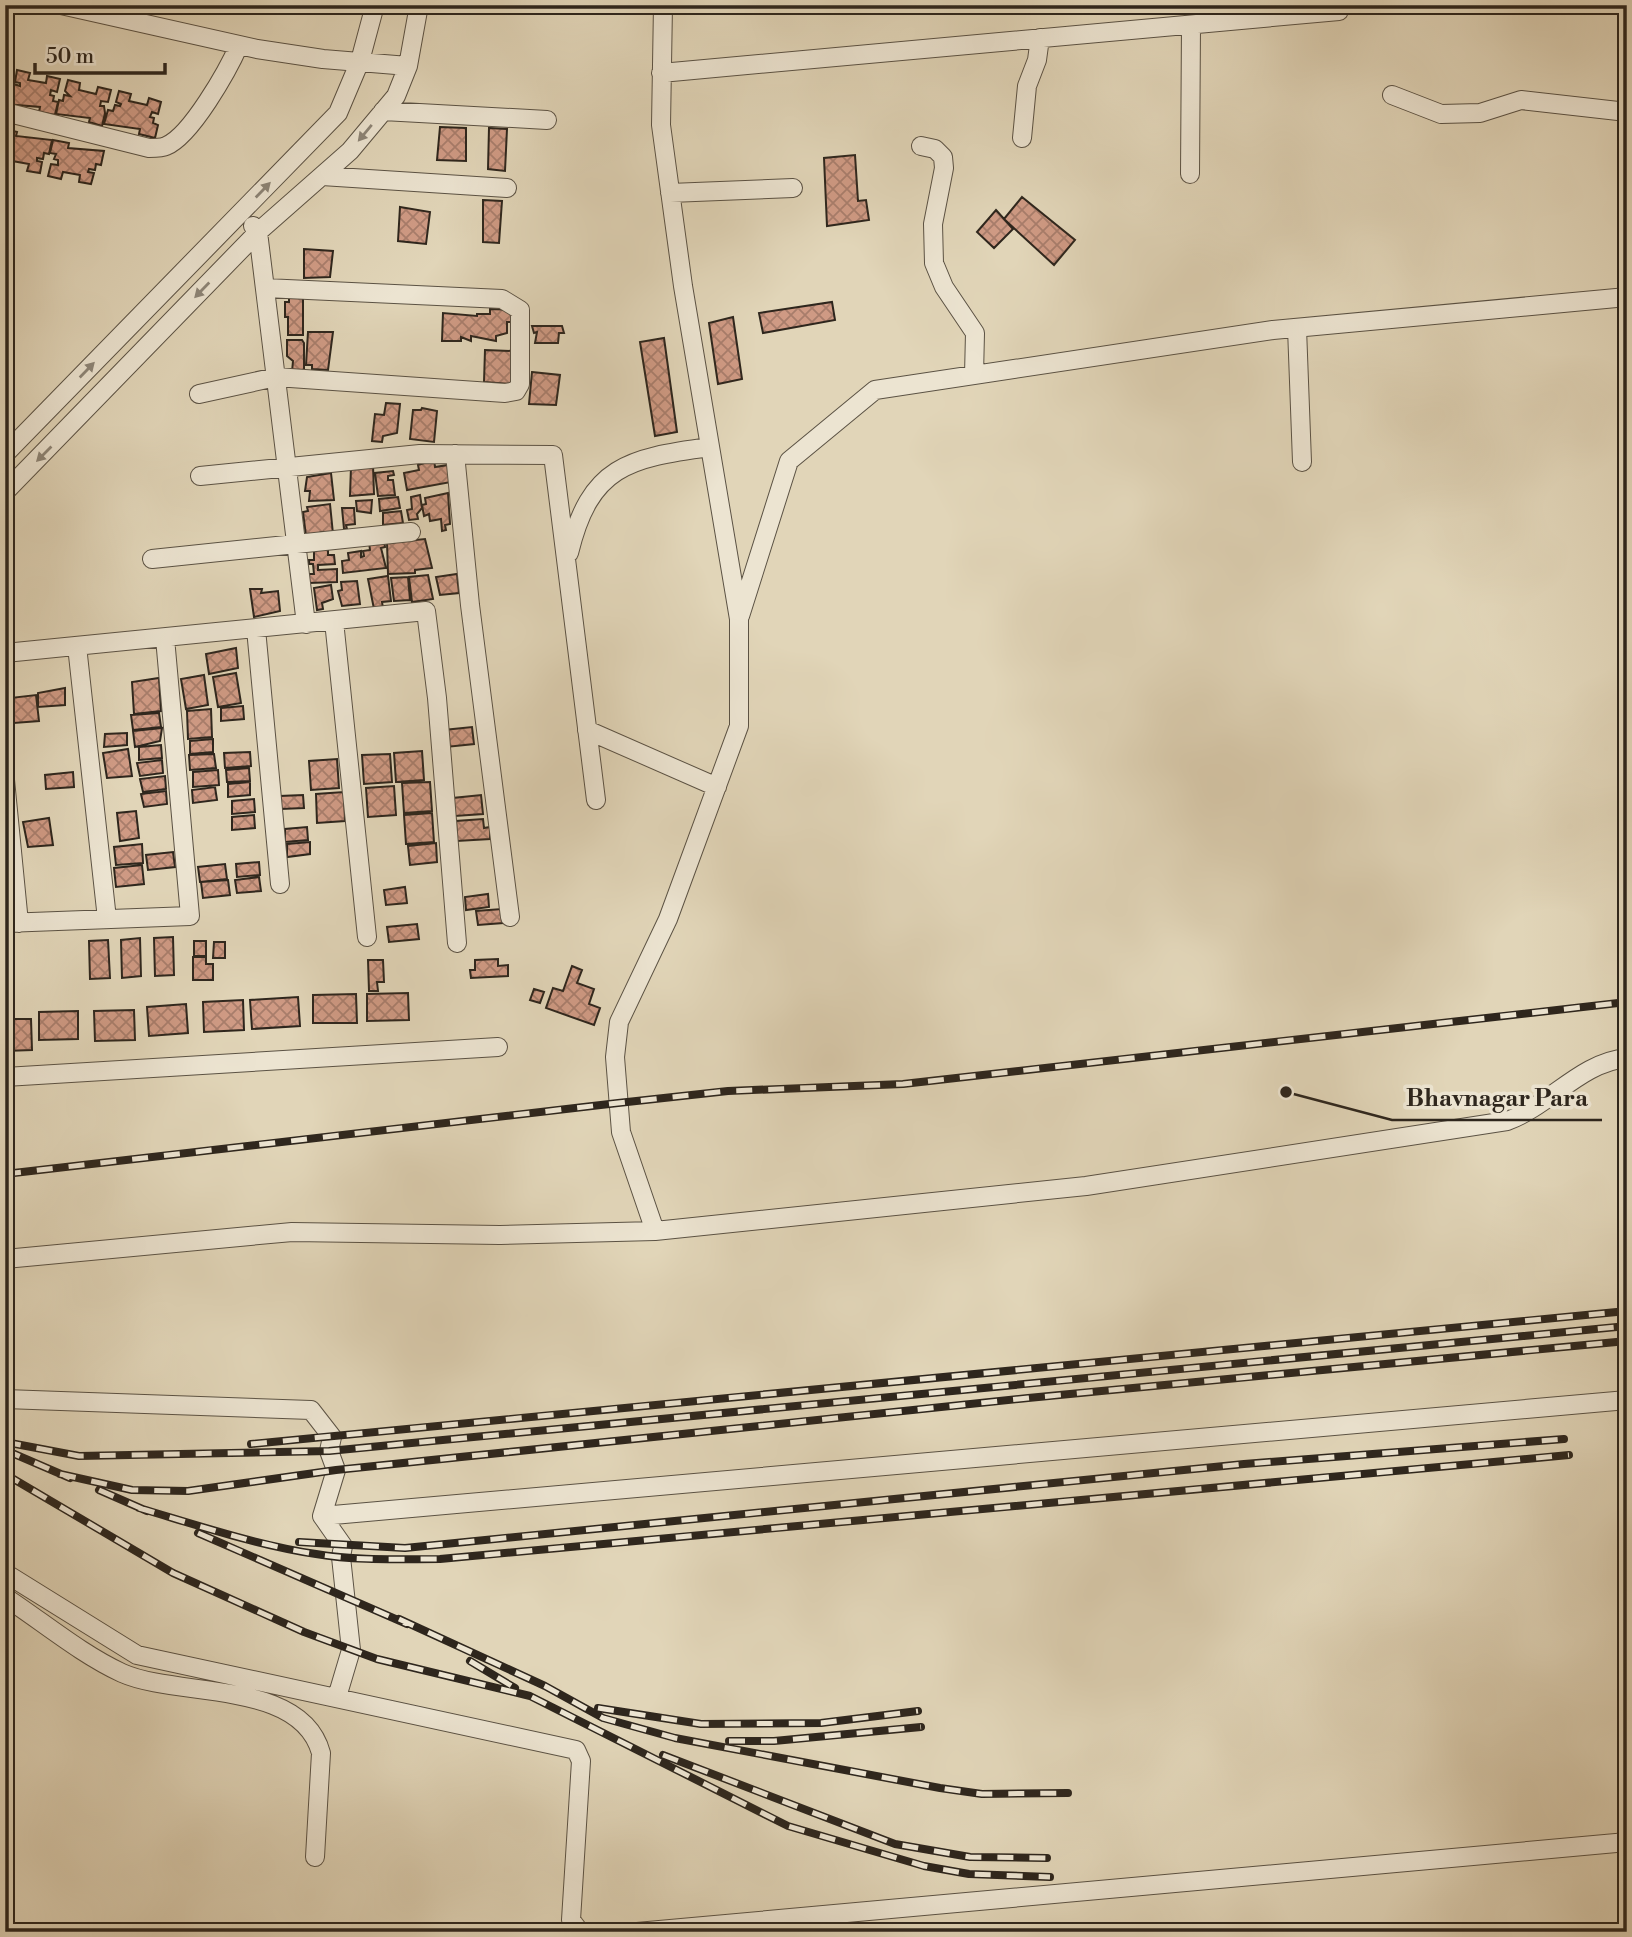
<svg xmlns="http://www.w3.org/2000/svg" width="1632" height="1937" font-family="'Libre Bodoni',serif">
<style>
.building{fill:url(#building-cross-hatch);stroke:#2e261d;stroke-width:2}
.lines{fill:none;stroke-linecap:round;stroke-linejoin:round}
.minor-casing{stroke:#5b5244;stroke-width:20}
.minor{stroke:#ece4d1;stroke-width:18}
.rail-casing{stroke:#2e261d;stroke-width:8}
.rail{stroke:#ece4d1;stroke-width:5;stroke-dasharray:16;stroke-linecap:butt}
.oneway{fill:#8d8577}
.leader{fill:none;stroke:#2e261d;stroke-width:2.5}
.callout-dot{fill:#2e261d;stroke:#ece4d1;stroke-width:2.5}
.callout-label{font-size:24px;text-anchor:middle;font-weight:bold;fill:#2e261d;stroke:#ece4d1;stroke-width:7;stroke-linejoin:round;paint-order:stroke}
</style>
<defs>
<pattern id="building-cross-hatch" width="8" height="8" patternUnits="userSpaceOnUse" patternTransform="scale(1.75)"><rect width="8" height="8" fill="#cf9a84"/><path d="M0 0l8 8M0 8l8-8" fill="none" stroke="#a87d6b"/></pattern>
</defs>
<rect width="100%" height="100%" fill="#e1d5b8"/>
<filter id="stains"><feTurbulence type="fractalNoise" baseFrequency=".00286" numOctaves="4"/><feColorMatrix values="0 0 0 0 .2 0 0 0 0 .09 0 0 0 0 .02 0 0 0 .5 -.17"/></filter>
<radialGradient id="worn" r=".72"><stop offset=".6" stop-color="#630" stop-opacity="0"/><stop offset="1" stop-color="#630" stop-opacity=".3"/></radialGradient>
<path class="building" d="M17,70L30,73L28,80L46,83L47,76L60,79L57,92L51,90L50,95L54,96L53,101L58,102L55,115L39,112L40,107L5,104L8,90L12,91L14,84L20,86V83L15,82Z
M68,80L80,83L79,90L96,94L98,87L111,90L108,102L101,101L100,106H104L105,113L102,126L89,122L90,118L56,114L59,100L63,101L64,95L70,96L65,91Z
M119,91L131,94L129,101L147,105L149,98L161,102L158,114L152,112L150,117L154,118L153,123L158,125L155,138L139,134L140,129L104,124L108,110L113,111L115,105L120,106L121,104L116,102Z
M440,127L466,128V161L437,160Z
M489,128L507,129L505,171L488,169Z
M5,129L17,132L16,136L52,140L49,154L44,153L43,159L37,158V161L42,162L40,173L27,171L29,164L12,161L10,168L5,167Z
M53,140L69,143L68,148L104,151L101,165L96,164L95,170L89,169L88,172L94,173L91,184L79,182L80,175L63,172L61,179L48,176L51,164L58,165V160L54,159L56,154L50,153Z
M855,155L858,201L866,200L869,220L827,226L824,158Z
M1022,197L1075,240L1054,265L1004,219Z
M483,200L502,201L499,243L483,242Z
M400,207L430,212L426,244L398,241Z
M996,210L1013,229L994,248L977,232Z
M304,249L333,251L330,277L304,278Z
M289,296L303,297V335H288V317H285V302H289Z
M832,302L835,320L763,333L759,313Z
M490,309L514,310V322H507V333L496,336V341L471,336V341L461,337V341H442L443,313L477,316V314H490Z
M733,317L742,379L718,384L709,323Z
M532,326H562L564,333H559L558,343H535L537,332L534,333Z
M308,332H333L328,370L312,369V365H306Z
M664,338L677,432L655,436L640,342Z
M287,340H302L304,343V371L292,372L293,361L287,356Z
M485,350L513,351L511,384L484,382Z
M532,372L560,375L556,405L529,404Z
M386,403L400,404L397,433L383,436L382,442L372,441L375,414L384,415Z
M422,408L437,411L434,442L410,439L413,410H421Z
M434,460L435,467L448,465L451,482L407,490L404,473L419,470L418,465Z
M373,465L374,494L350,496L351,467Z
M393,471L394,475L388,476V480H393L395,495L378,496L375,473Z
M331,473L334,500L309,501L310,491H305L307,477Z
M448,493L450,524L445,525L446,530L442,531L441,519L430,521L429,514L424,516L422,505L426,504L425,498Z
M420,495L422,508L417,514L418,519L409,520L407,510L412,509L411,497Z
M398,497L400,508L380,511L379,499Z
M372,500L371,513L357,511L356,501Z
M330,504L333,534L324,535L323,532L306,536L303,512L308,511L307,507Z
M342,508H354L355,524L346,525L347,529H344Z
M401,511L403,523L383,525V513Z
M425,539L432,568L415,570V573L388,574L387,543Z
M384,540L385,547L381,548L386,568L343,573L342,561L349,560L348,553L361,551V557L364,556L363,551L370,550L369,542Z
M328,549V555H334L335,564L318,565V570L337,569V582L309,583L308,574H314L313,564H309V560H314V550Z
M457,574L459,593L440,595L436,577Z
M428,575L433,599L412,602L409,577Z
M388,576L391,601L382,602L383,608L374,609L368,579Z
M408,577L410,600L394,601L391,578Z
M357,581L360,604L342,606L338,591L342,590L341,582Z
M331,585L333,599L322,603L323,609L317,610L314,588Z
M250,589H262L261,593L278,591L280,611L254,617Z
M236,648L238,668L209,674L206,654Z
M236,673L241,703L218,707L213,677Z
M204,675L208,705L186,709L181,679Z
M159,678L161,711L134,714L132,682Z
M65,688V705L38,707V693Z
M36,695L39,721L14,723L10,698Z
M243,706L244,719L221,721V708Z
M211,709L212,737L188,739L187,711Z
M159,713L161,727L133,730L131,715Z
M472,727L474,744L446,747L444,730Z
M162,728L160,741L135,747L133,731Z
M127,733V745L104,747L105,734Z
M213,739V752L190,754V741Z
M161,745L162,758L139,760V747Z
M128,749L132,776L107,778L103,753Z
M422,751L424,780L396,782L394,753Z
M250,752L251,766L225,768L224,753Z
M214,754L216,768L190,770L189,755Z
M390,754L392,782L364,784L362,755Z
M337,759L339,788L311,790L309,761Z
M162,760L163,773L140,776L137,763Z
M249,768L250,781L227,782L226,770Z
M218,770L219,785L193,787V772Z
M73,772L74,787L46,789L45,775Z
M165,776L166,789L143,792L140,779Z
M250,782V795L228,797V784Z
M430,782L432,811L404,813L402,783Z
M394,786L396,815L368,817L366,788Z
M215,787L217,800L193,803L192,790Z
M166,791L167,804L144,807L141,794Z
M344,792L345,821L317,823L316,794Z
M303,795L304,808L281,809L280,796Z
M481,795L483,814L455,816L453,798Z
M254,799L255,812L232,814V801Z
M136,811L139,838L120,841L117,813Z
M432,813L434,842L406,844L404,815Z
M254,815L255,828L232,830V817Z
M49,818L53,845L28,847L23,822Z
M483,819L484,828L490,827V839L457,841L456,821Z
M307,827L308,840L285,842V829Z
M310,842V854L287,857V844Z
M436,843L437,862L410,865L408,846Z
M142,844L143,863L116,865L114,847Z
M173,852L175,867L148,870L146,855Z
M259,862L260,875L237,877L236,864Z
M225,864L227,879L200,882L198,867Z
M142,865L144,884L116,887L114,868Z
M259,877L261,891L237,893L235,880Z
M228,880L230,895L203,898L201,882Z
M405,887L407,903L386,905L384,890Z
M488,894L489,907L466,910L465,897Z
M502,909L503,923L478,925L476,911Z
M417,924L419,939L389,942L387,927Z
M173,937L174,975L155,976L154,938Z
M140,938L141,976L122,978L121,940Z
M108,940L110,978L90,979L89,941Z
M194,941H206V956H194Z
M214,942H225V958H213Z
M193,957H206V964H213V980H193Z
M498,959V966L508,965V976L471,978L470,970H475V960Z
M368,960H383L384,982H377L378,991H369Z
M572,966L582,970L577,983L594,989L589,1004L600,1008L594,1025L546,1008L553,988L563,991Z
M534,989L544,992L540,1003L530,1000Z
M408,993L409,1020L367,1021V994Z
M356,994L357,1023H313V995Z
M298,997L300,1026L252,1029L250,1000Z
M243,1000L244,1030L204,1032L203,1002Z
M186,1004L188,1033L149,1036L147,1007Z
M134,1010L135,1040L95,1041L94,1011Z
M78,1011V1039L39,1040V1012Z
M5,1019H31L32,1050L5,1051Z"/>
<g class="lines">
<g class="minor-casing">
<path id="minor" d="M61,5L257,49L323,59L408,66
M661,73L1339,11
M1392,95L1441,114L1480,113L1521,100L1627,112
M383,111L547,120
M5,112L149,148C154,148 162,148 166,146C191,136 228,70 239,45
M1022,138L1027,86L1037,60L1040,38
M921,146L935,149L943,157L944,168L933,224L934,263L944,287L975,333L974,375
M1190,174L1191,25
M322,176L507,188
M670,193L793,188
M253,226L258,232L306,624
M1297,328L1302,462
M199,394L276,377L505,393L516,391L520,384V310L502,299L265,288
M5,454L338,113L360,61L375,5
M455,454L470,605L510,917
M200,476L420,454L553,455L596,800
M5,492L258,232L350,151L396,96L408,66L419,5
M569,553C590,466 628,458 710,447
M152,559L411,532
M740,616L789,461L875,390L1273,330L1627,297
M334,621L367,937
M256,629L280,884
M77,646L107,919
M5,653L426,611L437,698L457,943
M587,730L717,787
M5,780L19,923
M5,923L190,916L165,638
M5,1077L498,1047
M655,1231L621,1132L615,1057L619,1022L668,919L739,726V619L683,286L661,125L663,5
M5,1259L292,1232L500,1235L655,1231L1086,1186L1507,1121C1549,1106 1581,1062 1627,1058
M5,1399L311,1410L332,1437L329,1451L336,1470L322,1516L343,1546L341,1557L351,1650L337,1697
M322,1516L1627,1400
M5,1573L137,1655L576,1750L581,1761L571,1920L580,1932
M5,1597C43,1622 81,1654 122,1673C178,1698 301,1679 321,1753L315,1857
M637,1932L1627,1842"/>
</g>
<use href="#minor" class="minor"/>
<g class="rail-casing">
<path id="rail" d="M5,1174L618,1103L728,1091L903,1084L1627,1002
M5,1442L79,1456L329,1451L1627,1326
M251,1444L1627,1311
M5,1450L70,1478
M5,1474L173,1573L304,1632L377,1659L530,1696L788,1826L924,1866L969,1874L1050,1877
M60,1474L132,1490L188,1491L336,1470L1028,1398L1627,1341
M99,1490L147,1511
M139,1508C197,1525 256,1545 316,1554C357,1561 398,1559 440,1559L1569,1455
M198,1533L407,1624
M299,1542L405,1548L1244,1464L1564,1439
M399,1619L545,1686L603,1718L675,1738L940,1788L982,1794L1068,1793
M470,1661L515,1688
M598,1708L701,1724L821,1723L918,1711
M729,1741H774L921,1727
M663,1755L895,1844L970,1857L1047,1858"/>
</g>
<use href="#rail" class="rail"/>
</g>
<defs><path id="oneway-solid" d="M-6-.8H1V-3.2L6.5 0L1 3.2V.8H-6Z" transform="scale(1.75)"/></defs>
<g class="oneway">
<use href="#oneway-solid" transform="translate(365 133) rotate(130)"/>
<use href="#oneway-solid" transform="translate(263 190) rotate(-46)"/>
<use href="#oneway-solid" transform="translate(202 290) rotate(134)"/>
<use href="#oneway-solid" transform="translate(87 370) rotate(-46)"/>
<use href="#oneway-solid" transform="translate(44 454) rotate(135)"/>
</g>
<path class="leader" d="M1286 1092L1392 1120H1602"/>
<circle class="callout-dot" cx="1286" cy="1092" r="7"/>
<g class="callout-label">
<text x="1497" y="1106">Bhavnagar Para</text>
</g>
<rect width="1632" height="1937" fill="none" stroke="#e1d5b8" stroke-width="28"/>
<rect x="7" y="7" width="1618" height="1923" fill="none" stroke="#2e261d" stroke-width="3.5"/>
<rect x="14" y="14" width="1604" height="1909" fill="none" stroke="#2e261d" stroke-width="2"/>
<path d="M35 63v10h130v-10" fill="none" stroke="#2e261d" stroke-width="3.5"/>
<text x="46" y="63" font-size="21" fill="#2e261d" stroke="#ece4d1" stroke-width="5" paint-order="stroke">50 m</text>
<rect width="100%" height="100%" filter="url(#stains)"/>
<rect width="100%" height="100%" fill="url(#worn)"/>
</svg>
